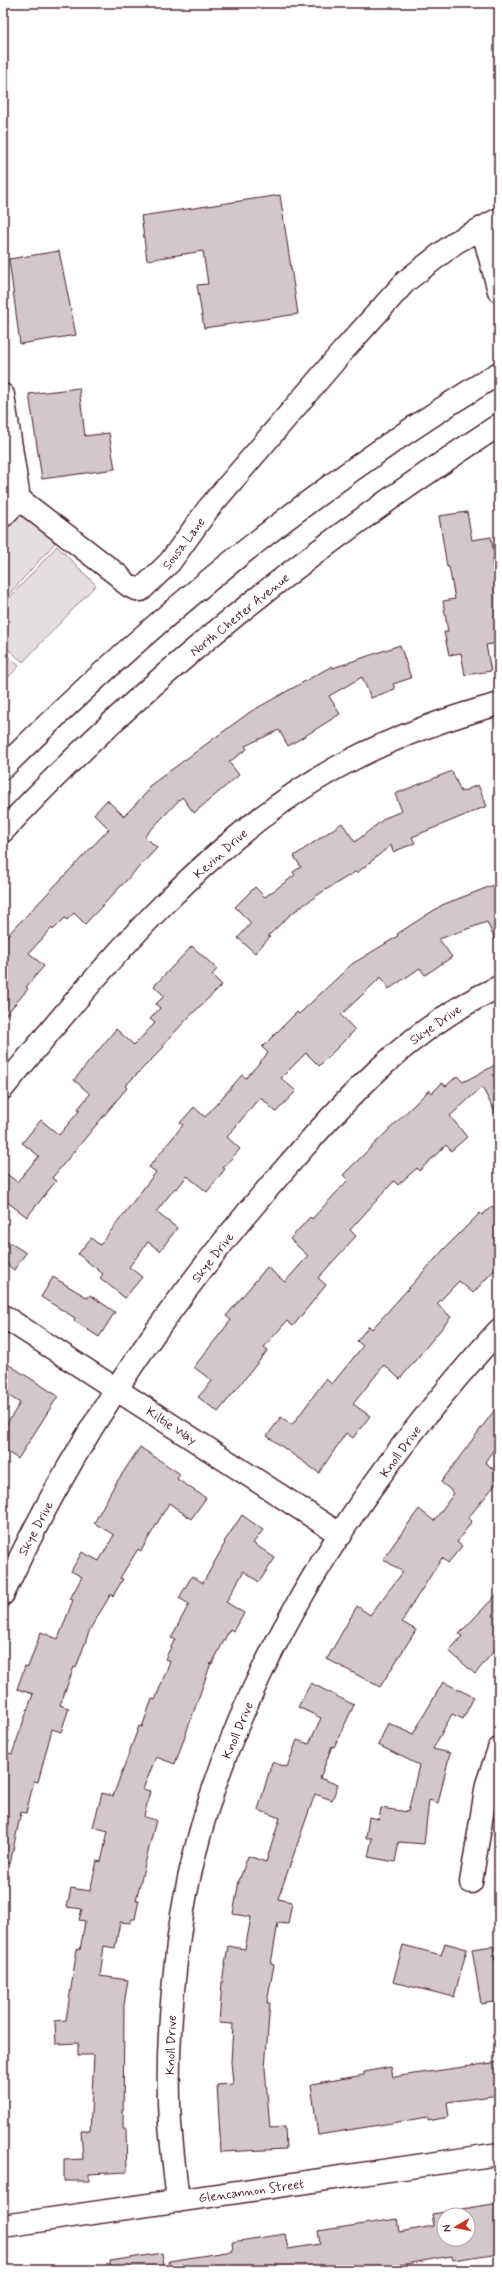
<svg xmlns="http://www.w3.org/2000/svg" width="502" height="2273" font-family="Mynerve,sans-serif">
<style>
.green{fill:#e5dee0;stroke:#987e86}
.building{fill:#d2c7cb;stroke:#4a1f2b;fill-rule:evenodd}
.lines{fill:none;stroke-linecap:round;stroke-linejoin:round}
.minor-casing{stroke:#4a1f2b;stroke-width:25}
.major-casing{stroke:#4a1f2b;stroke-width:25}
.minor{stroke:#fff;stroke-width:22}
.major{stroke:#fff;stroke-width:22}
.labels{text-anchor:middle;stroke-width:3;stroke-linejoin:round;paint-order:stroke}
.street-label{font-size:13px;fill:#4a1f2b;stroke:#fff}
</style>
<rect width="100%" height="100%" fill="#fff"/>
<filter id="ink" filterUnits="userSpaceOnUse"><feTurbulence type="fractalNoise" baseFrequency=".025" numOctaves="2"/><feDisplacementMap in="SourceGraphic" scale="8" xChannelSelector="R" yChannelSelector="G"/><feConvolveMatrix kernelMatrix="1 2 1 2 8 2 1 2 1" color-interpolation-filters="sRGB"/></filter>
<g filter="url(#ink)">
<path class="green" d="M20,507L55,543L3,601V524Z
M57,546L96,585L23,662L3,645V605Z
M3,652L19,666L3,683Z"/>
<path class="building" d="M280,195L298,314L204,328L197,285L208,284L203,251L147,260L141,216Z
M59,251L76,335L20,344L9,259Z
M79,388L85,436L109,433L115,469L42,479L29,394Z
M467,512L472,540L491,537L495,559L492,560L499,602V643L486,645L491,671L465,675L461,653L449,655L444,632H448L443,601L455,599L449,567H447L439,516Z
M400,645L411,678L393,684L395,689L371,698L362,677L329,696L340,714L305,736L288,746L279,730L245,746L247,749L229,762L239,775L194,813L182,797L145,836L157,848L85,924L74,913L67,920L65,918L53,930L52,928L29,953L44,966L26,987L28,989L3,1018V940L109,829L94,814L107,800L124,816L150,789L148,787L250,712L332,666L333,668Z
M452,771L461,792L478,785L487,806L412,837L415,843L393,852L391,845L357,873L355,872L319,894L291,914L268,936L270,937L255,953L238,938L251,923L235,907L255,887L265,897L295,875L293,872L301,867L294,856L342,823L355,842L385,818L402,811L395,794Z
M499,883V949L487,922L439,939L452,957L425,975L420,968L389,989L381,977L341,1015L355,1030L319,1066L306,1053L281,1078L296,1091L276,1112L260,1097L227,1137L240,1149L223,1168L225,1169L207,1192L187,1176L177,1189L175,1188L156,1212L177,1228L160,1251L148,1242L129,1267L142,1277L125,1298L100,1278L103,1274L78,1254L91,1238L100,1245L156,1172L149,1167L183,1125L180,1123L194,1107L205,1117L242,1075L246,1078L268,1053L262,1047L297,1012L299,1014L352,964L398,936L397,934L442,905Z
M192,946L217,969L212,975L222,985L188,1018L163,1045L164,1047L125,1086L127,1088L52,1178L56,1181L27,1217L3,1199V1171L17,1182L39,1156L22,1143L41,1120L59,1135L80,1110L78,1109L90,1094L74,1080L116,1029L134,1045L155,1023L150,1019L160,1008L156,1004L164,996L154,986Z
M499,1063V1120L482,1087L450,1116L467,1137L451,1151L446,1145L419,1171L417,1168L398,1185L394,1181L350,1230L356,1236L318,1278L326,1285L293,1326L287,1321L264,1347L268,1350L218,1412L198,1397L212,1381L194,1367L231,1320L226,1316L267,1267L285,1282L308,1256L290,1239L310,1217L312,1219L348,1180L343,1175L429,1090L432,1093L442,1083L446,1086L457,1076L463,1082Z
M492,1206L499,1214V1265L473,1293L459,1281L437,1304L451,1317L400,1379L384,1365L353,1404L370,1416L353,1438L346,1433L319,1473L267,1436L281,1417L292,1425L326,1379L332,1384L363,1346L357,1341L369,1326L372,1329L445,1248L480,1213L482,1215Z
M3,1238L26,1253L14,1270L3,1261Z
M53,1277L88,1298L90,1295L115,1312L99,1337L74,1321L75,1318L41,1297Z
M3,1361L58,1396L18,1459L3,1449V1430L20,1403L3,1392Z
M499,1404V1442L485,1462L499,1474V1480L468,1518L472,1521L457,1542L462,1546L448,1563L442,1558L408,1611L402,1622L416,1630L380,1687L327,1659L357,1606L370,1615L403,1572L383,1559L419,1509L434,1521L454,1493L441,1482Z
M140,1447L180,1474L177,1479L206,1498L191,1519L169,1503L141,1551L138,1549L120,1578L123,1579L113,1596L111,1594L90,1629L76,1668L74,1667L60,1705L69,1708L61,1732L52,1729L38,1782L34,1781L26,1813L21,1812L10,1864L3,1863V1751L12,1754L33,1694L17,1689L25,1666L28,1667L41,1632L58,1639L73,1600L70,1599L82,1577L71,1571L82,1552L99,1561L114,1535L94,1523L114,1486Z
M242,1515L263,1530L253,1543L275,1558L259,1582L244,1571L226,1602L244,1613L233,1631L230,1629L212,1664L211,1663L175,1764L156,1757L143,1789L150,1791L144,1817L156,1820L136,1900H139L135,1919H132L130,1923L120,1922L115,1948L104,1946L100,1976L128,1980L124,2005L123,2129H126L127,2172L89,2174V2181H64V2160L83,2159L81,2131H90L94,2055H78V2043L56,2044L55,2021L66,2020L77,1949L80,1950L85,1921L79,1920L82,1909L67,1907L71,1888L90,1891L97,1861L101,1862L108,1831L93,1827L102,1793L113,1796L139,1726L142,1727L152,1699L155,1700L170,1661L165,1659L175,1639L171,1638L189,1604L179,1598L192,1576L203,1583L225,1543L224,1542Z
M499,1592V1645L475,1674L449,1651L462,1636L459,1634Z
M443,1682L474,1697L463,1719L452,1714L433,1749L450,1753L438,1803L429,1800L424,1844L399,1842L395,1862L368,1857L372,1838H366L369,1817L379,1819L381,1808L408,1812L419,1765L378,1745L388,1723L413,1734Z
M311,1683L354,1705L334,1747L332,1746L320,1778L338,1785L332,1800L315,1794L278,1899L292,1902L288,1924L278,1923L271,1964L274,1965L267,2003H270L265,2068L270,2128L285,2127L286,2149L221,2152L217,2085L233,2084L231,2062L233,2024L219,2023L222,1982L228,1946L245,1949L251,1917L233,1914L239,1881L248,1856L266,1862L280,1818L258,1810L272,1762L287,1767L297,1740L309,1744L321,1718L298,1707Z
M445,1943L467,1949L454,1997L393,1982L403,1945L441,1955Z
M493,1946L495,1961L499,1960V2001L481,2004L472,1949Z
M499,2062V2095L447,2102L449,2117L428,2121V2117L318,2135L311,2084L364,2075V2072L391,2067L393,2077Z
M499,2203V2253L453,2260L452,2256L439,2258L373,2270H170L169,2261L233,2251L232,2242L285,2234L288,2249L320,2244L318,2231L397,2219L399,2232L434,2226L432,2214ZM444,2215H468V2239H444Z
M162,2253L165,2270H111L110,2261Z"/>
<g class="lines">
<g class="minor-casing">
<path id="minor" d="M482,228L499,291
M3,395L19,499L119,576C125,584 131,589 141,590L170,562L208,509L343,351L406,281L456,242L499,219
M3,516L19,499
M3,1088C101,969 211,833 349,761C397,736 447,718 499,704
M3,1316L341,1535
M3,1594C75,1436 175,1293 290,1163C350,1094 414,1025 499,987
M471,1882L487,1784L499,1749
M178,2201C175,2175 172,2149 170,2124C166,2061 171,1998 179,1936C209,1710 348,1496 499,1330
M3,2226L499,2154"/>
</g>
<g class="major-casing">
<path id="major" d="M3,768C152,619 318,483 499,373
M3,831C149,674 320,542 499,425"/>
</g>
<use href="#minor" class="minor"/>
<use href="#major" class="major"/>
</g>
</g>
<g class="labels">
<g class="street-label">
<text transform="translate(183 543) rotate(-53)" y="5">Sousa Lane</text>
<text transform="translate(239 614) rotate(-39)" y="5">North Chester Avenue</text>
<text transform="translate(220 853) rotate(-42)" y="5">Kevin Drive</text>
<text transform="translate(435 1024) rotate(-35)" y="5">Skye Drive</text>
<text transform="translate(212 1257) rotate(-52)" y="5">Skye Drive</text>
<text transform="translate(172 1425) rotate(33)" y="5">Kiltie Way</text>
<text transform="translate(400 1451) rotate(-54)" y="5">Knoll Drive</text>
<text transform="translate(35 1528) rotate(-62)" y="5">Skye Drive</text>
<text transform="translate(237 1730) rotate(-67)" y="5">Knoll Drive</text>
<text transform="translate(170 2045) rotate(-88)" y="5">Knoll Drive</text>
<text transform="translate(251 2190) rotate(-8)" y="5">Glencannon Street</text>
</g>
</g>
<rect width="502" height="2273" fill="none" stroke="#fff" stroke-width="16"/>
<rect x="8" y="8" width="486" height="2257" fill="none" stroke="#4a1f2b" stroke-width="1.5" filter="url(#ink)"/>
<g transform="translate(456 2227) rotate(261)"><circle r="19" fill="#ffffff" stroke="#b7a5aa"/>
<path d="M0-3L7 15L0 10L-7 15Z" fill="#c8321e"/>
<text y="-6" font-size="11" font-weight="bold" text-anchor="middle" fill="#4a1f2b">N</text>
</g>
</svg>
